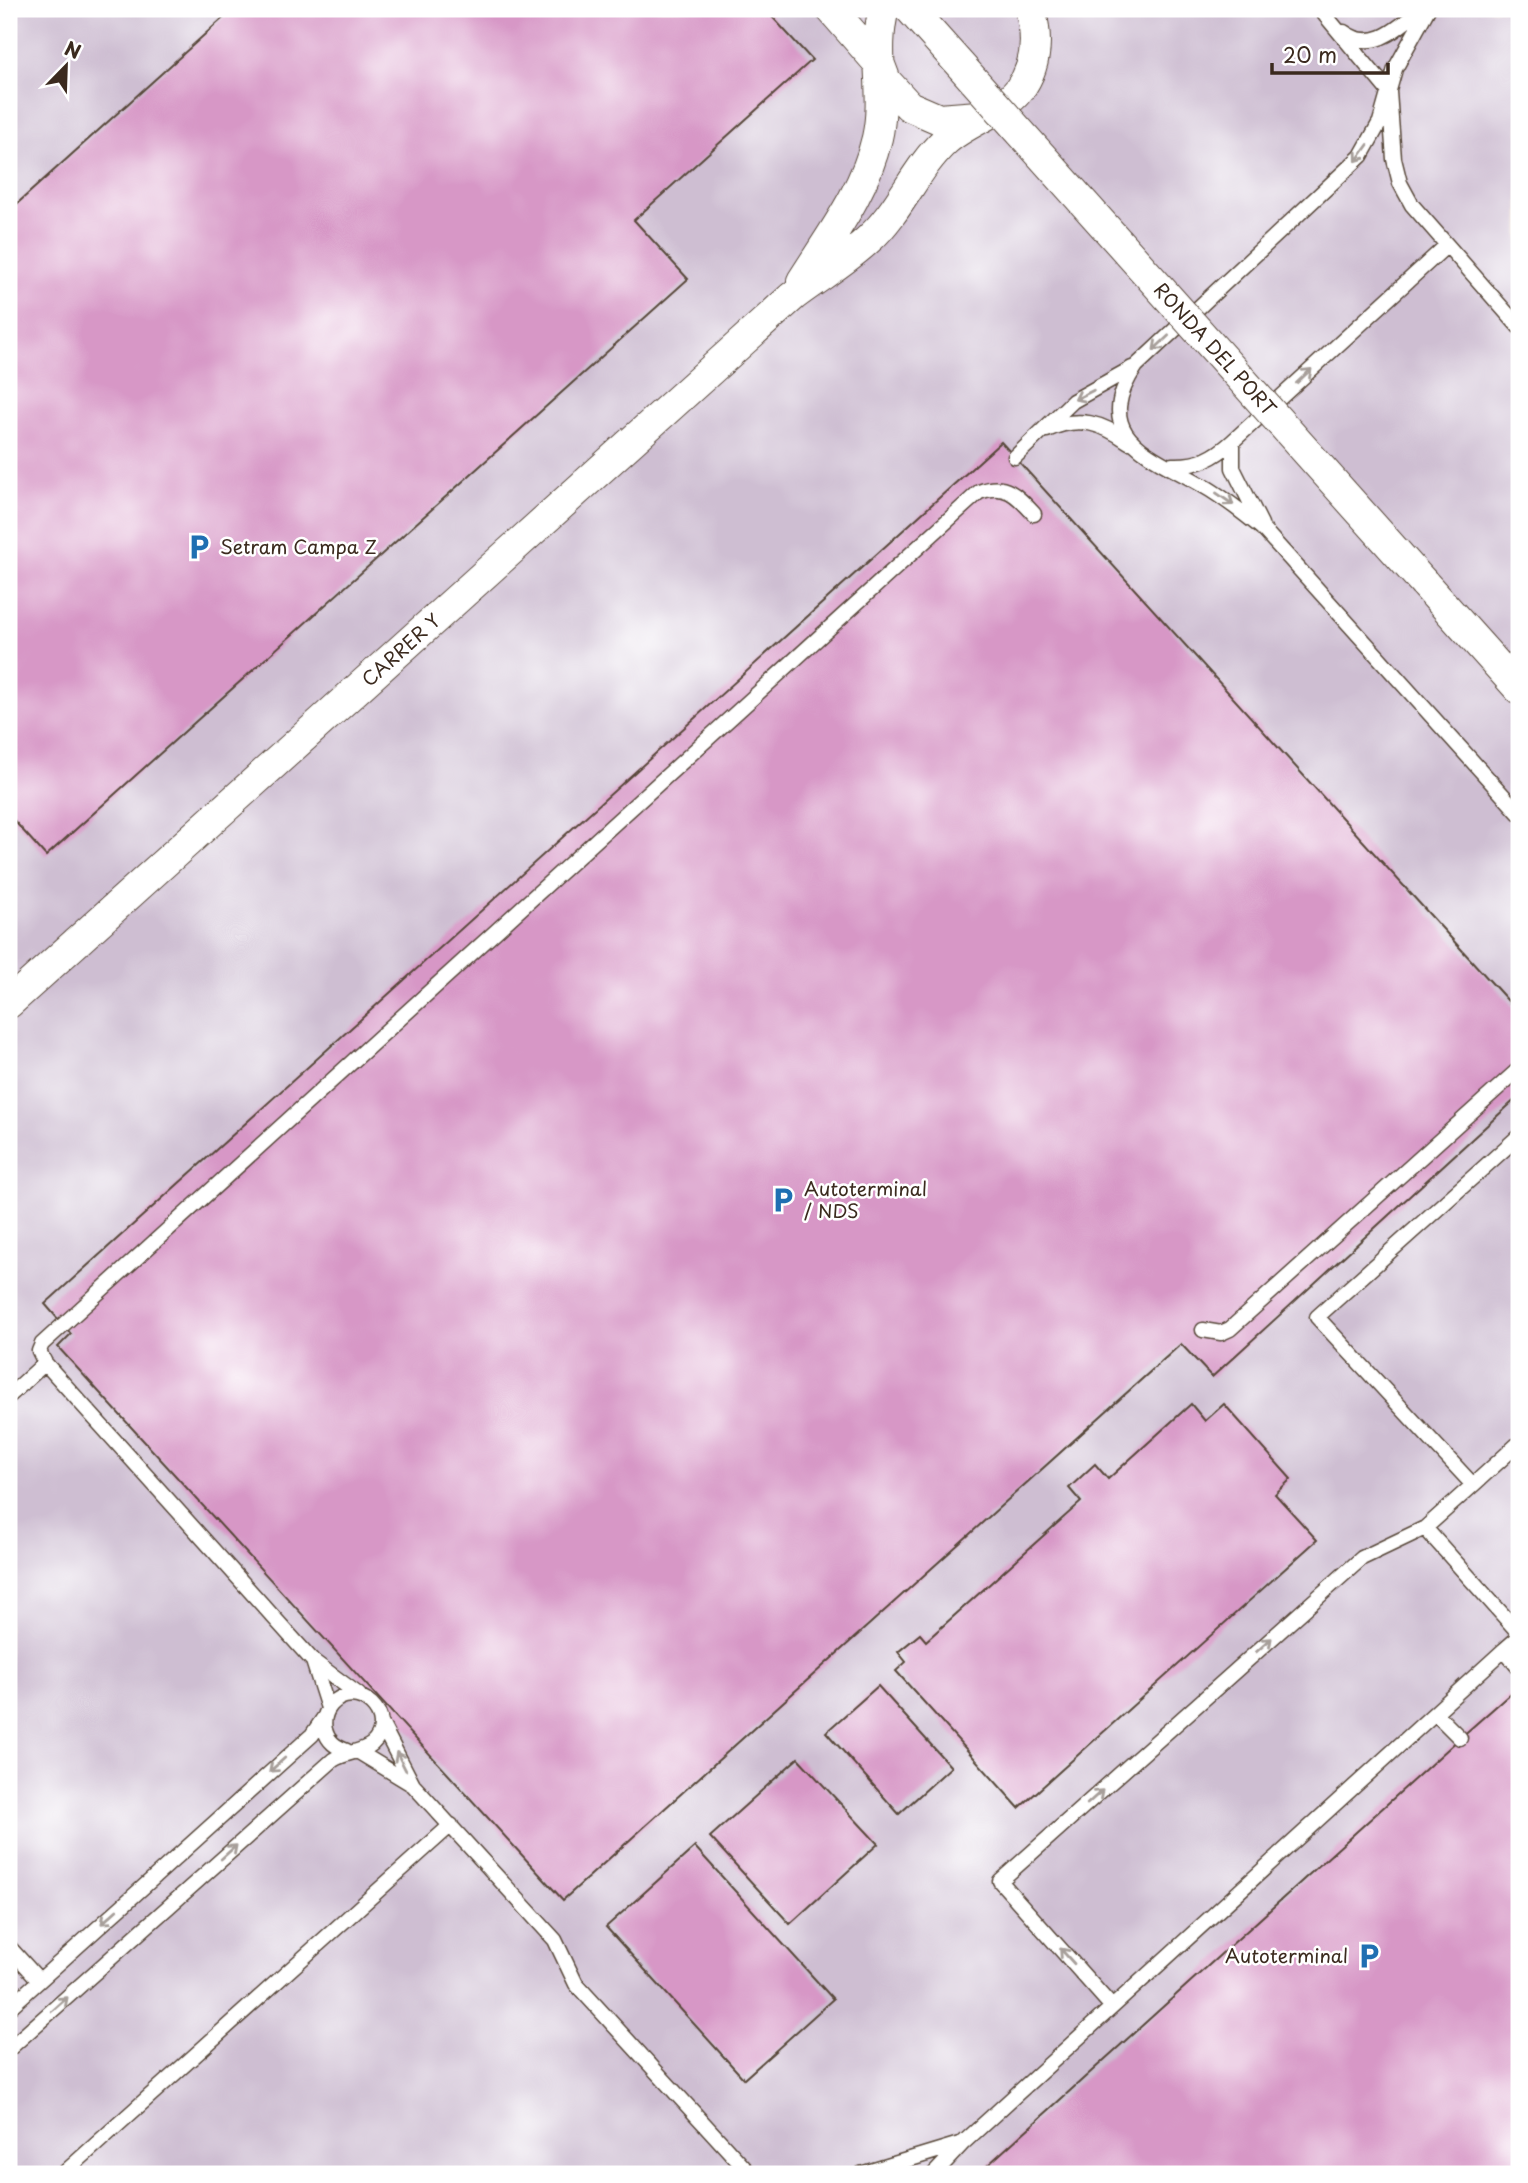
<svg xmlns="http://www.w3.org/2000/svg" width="1528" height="2183" font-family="'Playpen Sans',sans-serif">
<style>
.industrial{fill:#cebed2}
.building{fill:#d797c6}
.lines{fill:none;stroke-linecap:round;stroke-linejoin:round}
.service-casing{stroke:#574638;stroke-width:17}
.minor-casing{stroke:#574638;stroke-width:32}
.service{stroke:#fff;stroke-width:14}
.minor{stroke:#fff;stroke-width:30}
.minor-bridge-casing{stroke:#574638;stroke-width:32;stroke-linecap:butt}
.minor-bridge{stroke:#fff;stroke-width:30}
.oneway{stroke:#a79f9a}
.labels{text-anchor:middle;stroke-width:5;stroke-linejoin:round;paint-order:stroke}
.street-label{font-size:19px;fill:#3b2a1e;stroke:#fff}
.poi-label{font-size:19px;fill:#3b2a1e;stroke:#fff;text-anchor:start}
</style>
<rect width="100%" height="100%" fill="#fff"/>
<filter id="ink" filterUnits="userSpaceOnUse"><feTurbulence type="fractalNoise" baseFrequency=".0143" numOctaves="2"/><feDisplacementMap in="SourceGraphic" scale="14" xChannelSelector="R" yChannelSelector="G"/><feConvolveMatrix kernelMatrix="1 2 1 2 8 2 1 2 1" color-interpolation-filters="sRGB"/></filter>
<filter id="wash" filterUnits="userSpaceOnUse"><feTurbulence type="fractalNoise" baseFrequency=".00686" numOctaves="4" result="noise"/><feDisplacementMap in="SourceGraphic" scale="28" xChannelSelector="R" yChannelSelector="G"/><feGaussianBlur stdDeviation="1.57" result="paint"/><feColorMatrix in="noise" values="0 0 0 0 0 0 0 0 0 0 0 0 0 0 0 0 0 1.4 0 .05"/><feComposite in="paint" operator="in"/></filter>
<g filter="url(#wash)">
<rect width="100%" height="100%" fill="#f5e4cd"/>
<path class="industrial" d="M9,9H1519V2174H9Z"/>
<g id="blocks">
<path class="building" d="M233,9H765L812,60L634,220L688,279L46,856L9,815V211Z
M1001,442L1519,1013V1096L1212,1377L1181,1344L563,1900L58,1347L71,1334L45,1304Z
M1191,1404L1205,1421L1224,1404L1291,1479L1275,1494L1317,1540L1019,1808L896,1671L906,1662L898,1652L920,1634L926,1641L1081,1502L1069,1488L1095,1464L1108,1479Z
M878,1686L951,1767L899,1814L826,1732Z
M1519,1686V2174H978L1460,1738Z
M798,1758L878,1844L790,1924L710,1837Z
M695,1847L833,1999L744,2079L606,1927Z"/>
</g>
</g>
<g filter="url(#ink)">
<use href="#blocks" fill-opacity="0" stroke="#574638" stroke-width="2"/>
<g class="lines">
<g class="service-casing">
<path id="service" d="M1320,9L1389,92L1394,159L1400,183L1412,205L1519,327
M1428,9L1395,69L1380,122L1361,156L1136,366C1088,437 1151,455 1202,485C1224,497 1243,513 1263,529L1519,813
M1344,32C1373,54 1399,27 1421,9
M1047,430C1079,415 1102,423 1129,442
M1015,457L1073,401L1132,368
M1172,465C1199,466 1214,458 1233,441
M1261,524L1233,468V441L1446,246
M1519,1136L1317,1317L1473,1485L1519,1443
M1203,1330L1221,1333L1230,1329L1519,1069
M9,1396L45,1363
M1473,1485L1425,1528L1519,1633
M1519,1637L1504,1650L1519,1668
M313,1661L45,1363L39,1351L42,1344L979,492C1005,482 1017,495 1034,514
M328,1708L313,1661L359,1695
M1436,1714L1460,1738
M357,1751L413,1785L381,1723
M413,1785L555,1940L576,1984L750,2174
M9,1947L39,1980
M1112,2007L1000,1881L1362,1558L1425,1528
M9,2008L312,1735L325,1716
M9,2049L333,1760C346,1752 363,1752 372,1744C400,1718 356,1676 331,1705C325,1712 323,1721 325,1730C328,1742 336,1747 347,1751
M963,2143L1504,1650
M63,2174L451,1825
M861,2174L963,2143L934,2174"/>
</g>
<g class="minor-casing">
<path id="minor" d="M831,9L880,65L886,81L909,106L939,119L978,116
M802,281C831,235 865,191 877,138C887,95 872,51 884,9
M1424,583L1519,689
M9,1003L793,296C818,277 847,260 870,238C900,211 915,169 945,141C967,121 1001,113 1019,90C1038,65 1038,37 1030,9"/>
</g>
<use href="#service" class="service"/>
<use href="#minor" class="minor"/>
<g class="minor-bridge-casing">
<path id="minor-bridge" d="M910,9L1424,583"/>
</g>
<use href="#minor-bridge" class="minor-bridge"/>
</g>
<defs><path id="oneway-shaft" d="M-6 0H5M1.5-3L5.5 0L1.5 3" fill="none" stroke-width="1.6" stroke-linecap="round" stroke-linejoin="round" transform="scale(1.75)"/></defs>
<g class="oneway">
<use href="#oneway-shaft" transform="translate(1362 153) rotate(126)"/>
<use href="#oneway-shaft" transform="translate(1161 343) rotate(137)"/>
<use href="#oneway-shaft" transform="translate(1304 376) rotate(-43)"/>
<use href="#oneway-shaft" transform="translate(1084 395) rotate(153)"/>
<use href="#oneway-shaft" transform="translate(1225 499) rotate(35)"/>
<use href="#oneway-shaft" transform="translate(1264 1645) rotate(-42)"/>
<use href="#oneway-shaft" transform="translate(401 1761) rotate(-117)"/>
<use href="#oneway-shaft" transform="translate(277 1765) rotate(138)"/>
<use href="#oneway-shaft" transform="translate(1095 1797) rotate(-42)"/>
<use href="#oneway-shaft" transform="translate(229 1852) rotate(-42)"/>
<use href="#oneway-shaft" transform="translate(109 1917) rotate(138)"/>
<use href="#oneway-shaft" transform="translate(1067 1956) rotate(-132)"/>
<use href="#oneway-shaft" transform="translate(60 2004) rotate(-42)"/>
</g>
</g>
<defs>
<g id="parking-bare" transform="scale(2.1)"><path d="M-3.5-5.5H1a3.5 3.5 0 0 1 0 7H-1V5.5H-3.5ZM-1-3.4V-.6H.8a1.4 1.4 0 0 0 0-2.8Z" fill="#1f6fb2" stroke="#fff" stroke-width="2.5" paint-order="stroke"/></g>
</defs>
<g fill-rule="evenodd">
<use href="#parking-bare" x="199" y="547"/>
<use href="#parking-bare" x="783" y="1200"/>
<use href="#parking-bare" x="1369" y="1956"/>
</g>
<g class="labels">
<g class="street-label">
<text transform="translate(1215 349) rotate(48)" y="7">RONDA DEL PORT</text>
<text transform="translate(401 650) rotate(-42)" y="7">CARRER Y</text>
</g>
<g class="poi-label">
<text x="220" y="554">Setram Campa Z</text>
<text x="804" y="1196">Autoterminal<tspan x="804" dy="22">/ NDS</tspan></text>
<text x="1348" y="1963" text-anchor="end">Autoterminal</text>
</g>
</g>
<rect width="1528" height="2183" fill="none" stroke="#fff" stroke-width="35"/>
<g transform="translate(66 66) rotate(23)" stroke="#ffffff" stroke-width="5" paint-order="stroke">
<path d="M0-5L12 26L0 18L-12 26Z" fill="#3b2a1e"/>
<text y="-10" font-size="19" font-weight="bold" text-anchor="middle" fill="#3b2a1e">N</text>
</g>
<path d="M1272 63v10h116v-10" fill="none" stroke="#3b2a1e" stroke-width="3.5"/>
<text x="1283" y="63" font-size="21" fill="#3b2a1e" stroke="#ffffff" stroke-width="5" paint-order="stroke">20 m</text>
</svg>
